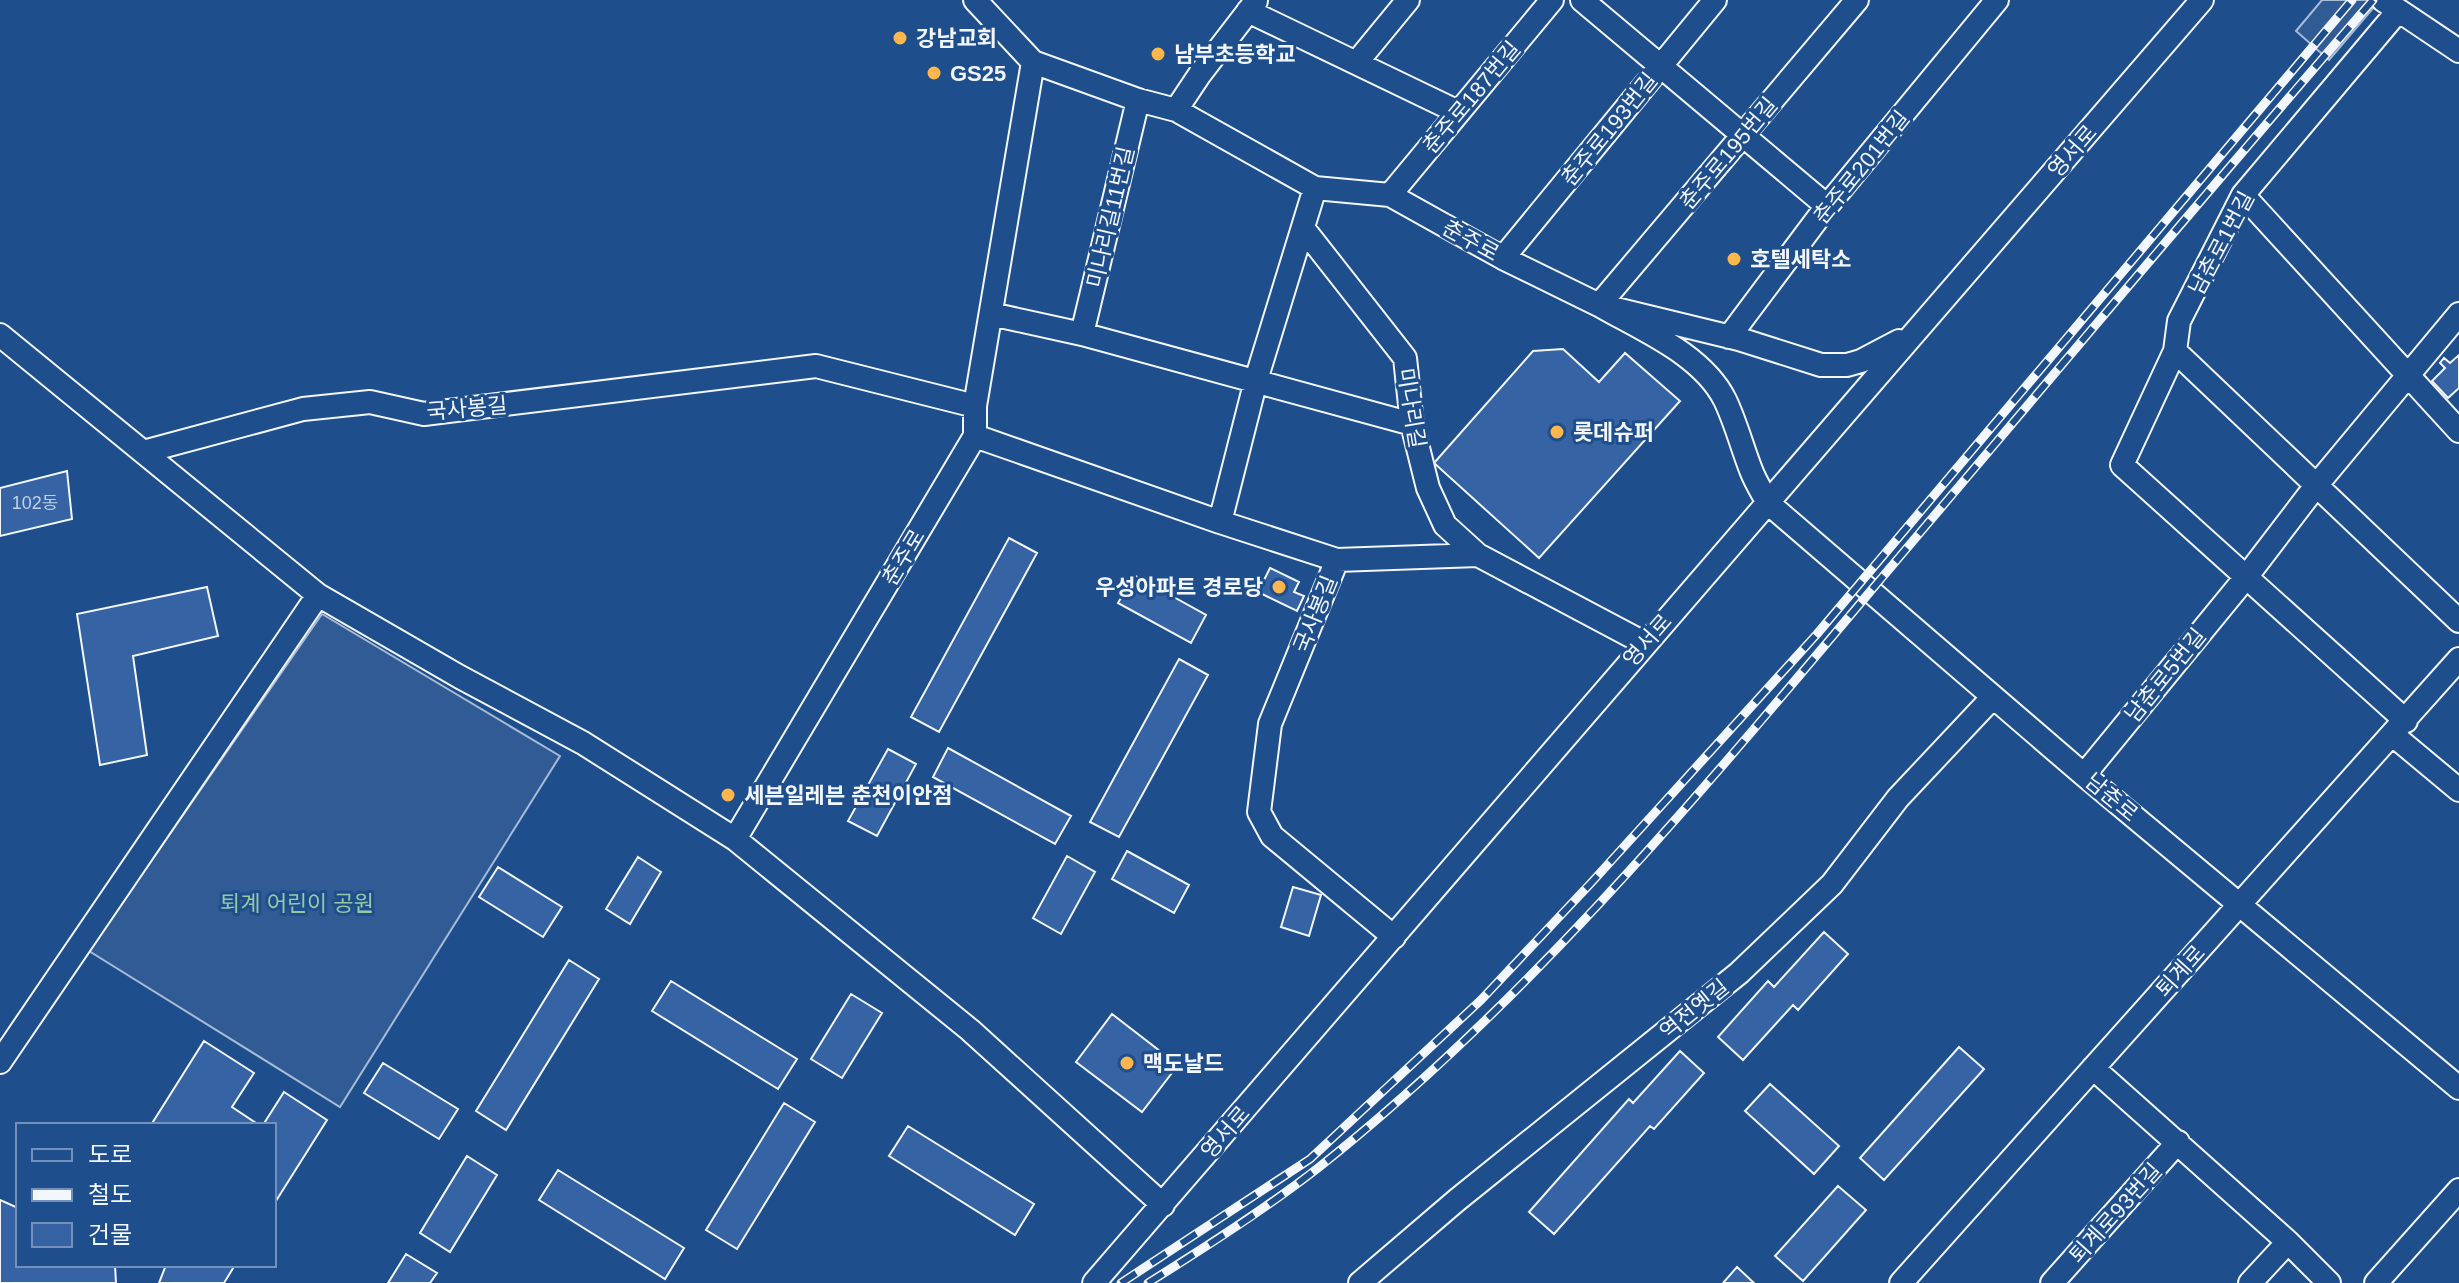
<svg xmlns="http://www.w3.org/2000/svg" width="2459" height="1283" font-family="Helvetica,'Noto Sans KR',sans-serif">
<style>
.built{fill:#305b95;stroke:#a8bbd7;stroke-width:2}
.building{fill:#3563a3;stroke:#f2f6ff;stroke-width:2}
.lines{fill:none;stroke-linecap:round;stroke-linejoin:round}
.minor-casing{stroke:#f2f6ff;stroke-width:26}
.minor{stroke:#1f4e8c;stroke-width:22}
.rail-casing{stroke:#f2f6ff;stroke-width:9}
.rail{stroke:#1f4e8c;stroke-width:6;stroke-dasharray:18;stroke-linecap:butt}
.poi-dot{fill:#ffb74d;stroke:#1f4e8c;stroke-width:3}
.labels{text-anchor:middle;stroke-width:6;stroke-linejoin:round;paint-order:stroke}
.number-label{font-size:18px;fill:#c3d1e8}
.poi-label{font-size:22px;font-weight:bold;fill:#f2f6ff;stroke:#1f4e8c;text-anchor:start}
.street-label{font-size:22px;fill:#f2f6ff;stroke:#1f4e8c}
.park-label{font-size:22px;fill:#97c8a6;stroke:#1f4e8c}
</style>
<rect width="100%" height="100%" fill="#1f4e8c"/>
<path class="built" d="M2322,0H2380L2329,60L2296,31Z
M322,614L560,756L340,1107L89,951Z"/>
<path class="building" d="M1563,349L1599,382L1625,353L1680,401L1539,558L1434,463L1533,351Z
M2459,355V388L2448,398L2432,381L2445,368L2440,363L2444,358L2450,363Z
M67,471L72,519L0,536V488Z
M1009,538L1037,553L939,732L911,717Z
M1270,568L1299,582L1294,592L1304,596L1297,611L1258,592Z
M1134,575L1206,615L1191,643L1118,603Z
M207,587L218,636L133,656L147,755L100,765L77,614Z
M1179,659L1208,675L1119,837L1090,822Z
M948,748L1071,816L1055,844L933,777Z
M888,749L916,764L877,836L848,821Z
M1127,851L1189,885L1174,913L1112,879Z
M1067,856L1095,872L1061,934L1033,918Z
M638,857L661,872L630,924L606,909Z
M498,867L562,907L543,937L479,897Z
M1293,887L1321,895L1309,936L1281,927Z
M1824,932L1848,954L1798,1010L1793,1005L1743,1060L1718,1037L1768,981L1774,987Z
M569,960L599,979L506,1130L476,1111Z
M671,981L797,1059L778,1089L652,1011Z
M851,994L882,1013L842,1078L811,1059Z
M1112,1014L1178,1065L1142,1112L1076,1062Z
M204,1041L254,1073L232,1107L259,1125H151Z
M1959,1047L1984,1069L1884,1180L1860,1158Z
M1680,1051L1704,1073L1654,1129L1650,1126L1554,1234L1529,1212L1629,1099L1633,1103Z
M383,1063L458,1109L439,1139L364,1093Z
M1770,1084L1839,1146L1814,1174L1745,1111Z
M284,1092L327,1120L274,1204V1125H263Z
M784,1103L815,1122L737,1249L706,1230Z
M908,1126L1034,1204L1015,1235L889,1156Z
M467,1156L497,1175L450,1252L420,1233Z
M558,1170L684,1248L665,1279L539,1200Z
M1838,1186L1866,1210L1803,1281L1775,1256Z
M0,1200L18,1208V1265H115L116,1283H0Z
M406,1254L437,1273L430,1283H388Z
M166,1265H235L224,1283H159Z
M1737,1267L1754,1283H1723Z"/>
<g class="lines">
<g class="minor-casing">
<path id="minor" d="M975,0L1033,62L1138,100L1176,110L1315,188L1390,195L1503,258L1599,305L1739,339L1821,365H1847L1861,361L1899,341
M1582,0L1827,206
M2383,0L2459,51
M1248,11L1458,112
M2398,11L2243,195L2179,321L2175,351L2122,465L2406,721
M1357,62L1408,0
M1176,110L1200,74L1256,1
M1390,195L1552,0
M2243,195L2459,431
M1303,228L1405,358L1412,424L1428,488L1445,525L1478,555
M1503,258L1715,0
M1599,305C1642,330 1702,354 1725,400C1736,423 1742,447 1751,470C1755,481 1762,492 1768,503L2084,775L2459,1088
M1599,305L1857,0
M991,314L1082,334L1412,424
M1082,334L1138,100
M0,335L318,595L460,677L583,743L735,839L970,1030L1163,1205
M1729,337L1827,206L1997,0
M2175,351L2459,621
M975,436L1220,522L1337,560L1478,555L1644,643
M143,452L303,409L370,402L424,414L816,366L975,406
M1220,522L1256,380L1315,188
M1337,560L1270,724L1259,812L1272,836L1394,937
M2393,735L2459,790
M2084,775L2247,576L2315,487L2459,314
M735,839L975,436V406L1033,62
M0,1062L318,595
M2093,1068L2288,1242L2329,1283
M1094,1283L2202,0
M1360,1283L1457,1200L1739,973L1832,884L1898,798L1993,697
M1901,1283L2459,659
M2052,1283L2178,1142
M2250,1283L2288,1242
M2376,1283L2459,1190"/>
</g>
<use href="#minor" class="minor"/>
<g class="rail-casing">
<path id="rail" d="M1121,1283L1310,1159L1481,1000L1591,883L1817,634L2352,0
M1148,1283C1206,1247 1264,1210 1318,1168C1529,1001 1702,791 1874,587C2040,391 2205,194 2373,0"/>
</g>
<use href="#rail" class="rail"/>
</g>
<g class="poi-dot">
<circle cx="900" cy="38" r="8"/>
<circle cx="1158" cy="54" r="8"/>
<circle cx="934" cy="73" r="8"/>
<circle cx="1734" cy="259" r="8"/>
<circle cx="1557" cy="432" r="8"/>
<circle cx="1279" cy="587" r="8"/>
<circle cx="728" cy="795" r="8"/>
<circle cx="1127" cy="1063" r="8"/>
</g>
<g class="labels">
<g class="number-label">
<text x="35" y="509">102동</text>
</g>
<g class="poi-label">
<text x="916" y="46">강남교회</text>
<text x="1174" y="62">남부초등학교</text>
<text x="950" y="81">GS25</text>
<text x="1750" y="267">호텔세탁소</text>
<text x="1573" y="440">롯데슈퍼</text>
<text x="1263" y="595" text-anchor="end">우성아파트 경로당</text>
<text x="744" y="803">세븐일레븐 춘천이안점</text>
<text x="1143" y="1071">맥도날드</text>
</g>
<g class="street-label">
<text transform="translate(1471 97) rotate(-50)" y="8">춘주로187번길</text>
<text transform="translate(1609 129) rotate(-51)" y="8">춘주로193번길</text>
<text transform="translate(2072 151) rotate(-49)" y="8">영서로</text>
<text transform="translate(1728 153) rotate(-50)" y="8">춘주로195번길</text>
<text transform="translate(1861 167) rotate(-51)" y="8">춘주로201번길</text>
<text transform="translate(1110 217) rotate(-77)" y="8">미나리길11번길</text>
<text transform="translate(1471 240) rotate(29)" y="8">춘주로</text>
<text transform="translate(2221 243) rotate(-62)" y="8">남춘로1번길</text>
<text transform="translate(467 408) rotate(-5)" y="8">국사봉길</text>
<text transform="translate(1412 408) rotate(81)" y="8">미나리길</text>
<text transform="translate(903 557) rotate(-59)" y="8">춘주로</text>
<text transform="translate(1315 614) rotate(-68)" y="8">국사봉길</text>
<text transform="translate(1647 640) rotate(-49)" y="8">영서로</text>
<text transform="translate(2165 675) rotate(-51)" y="8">남춘로5번길</text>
<text transform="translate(2112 797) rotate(40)" y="8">남춘로</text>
<text transform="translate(2180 971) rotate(-48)" y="8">퇴계로</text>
<text transform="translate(1694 1009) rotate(-39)" y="8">역전옛길</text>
<text transform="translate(1225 1132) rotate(-49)" y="8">영서로</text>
<text transform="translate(2115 1213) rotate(-48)" y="8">퇴계로93번길</text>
</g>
<g class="park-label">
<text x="297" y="911">퇴계 어린이 공원</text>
</g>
</g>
<rect x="16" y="1123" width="260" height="144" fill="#1f4e8c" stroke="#7391ba" stroke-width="2"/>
<rect x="32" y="1149" width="40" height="12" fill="#1f4e8c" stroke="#7391ba" stroke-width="2"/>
<text x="88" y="1163" font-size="24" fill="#f2f6ff">도로</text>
<rect x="32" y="1189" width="40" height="12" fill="#f2f6ff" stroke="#7391ba" stroke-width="2"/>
<text x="88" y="1203" font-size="24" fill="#f2f6ff">철도</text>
<rect x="32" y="1223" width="40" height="24" fill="#3563a3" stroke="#7391ba" stroke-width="2"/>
<text x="88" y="1243" font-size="24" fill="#f2f6ff">건물</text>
</svg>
